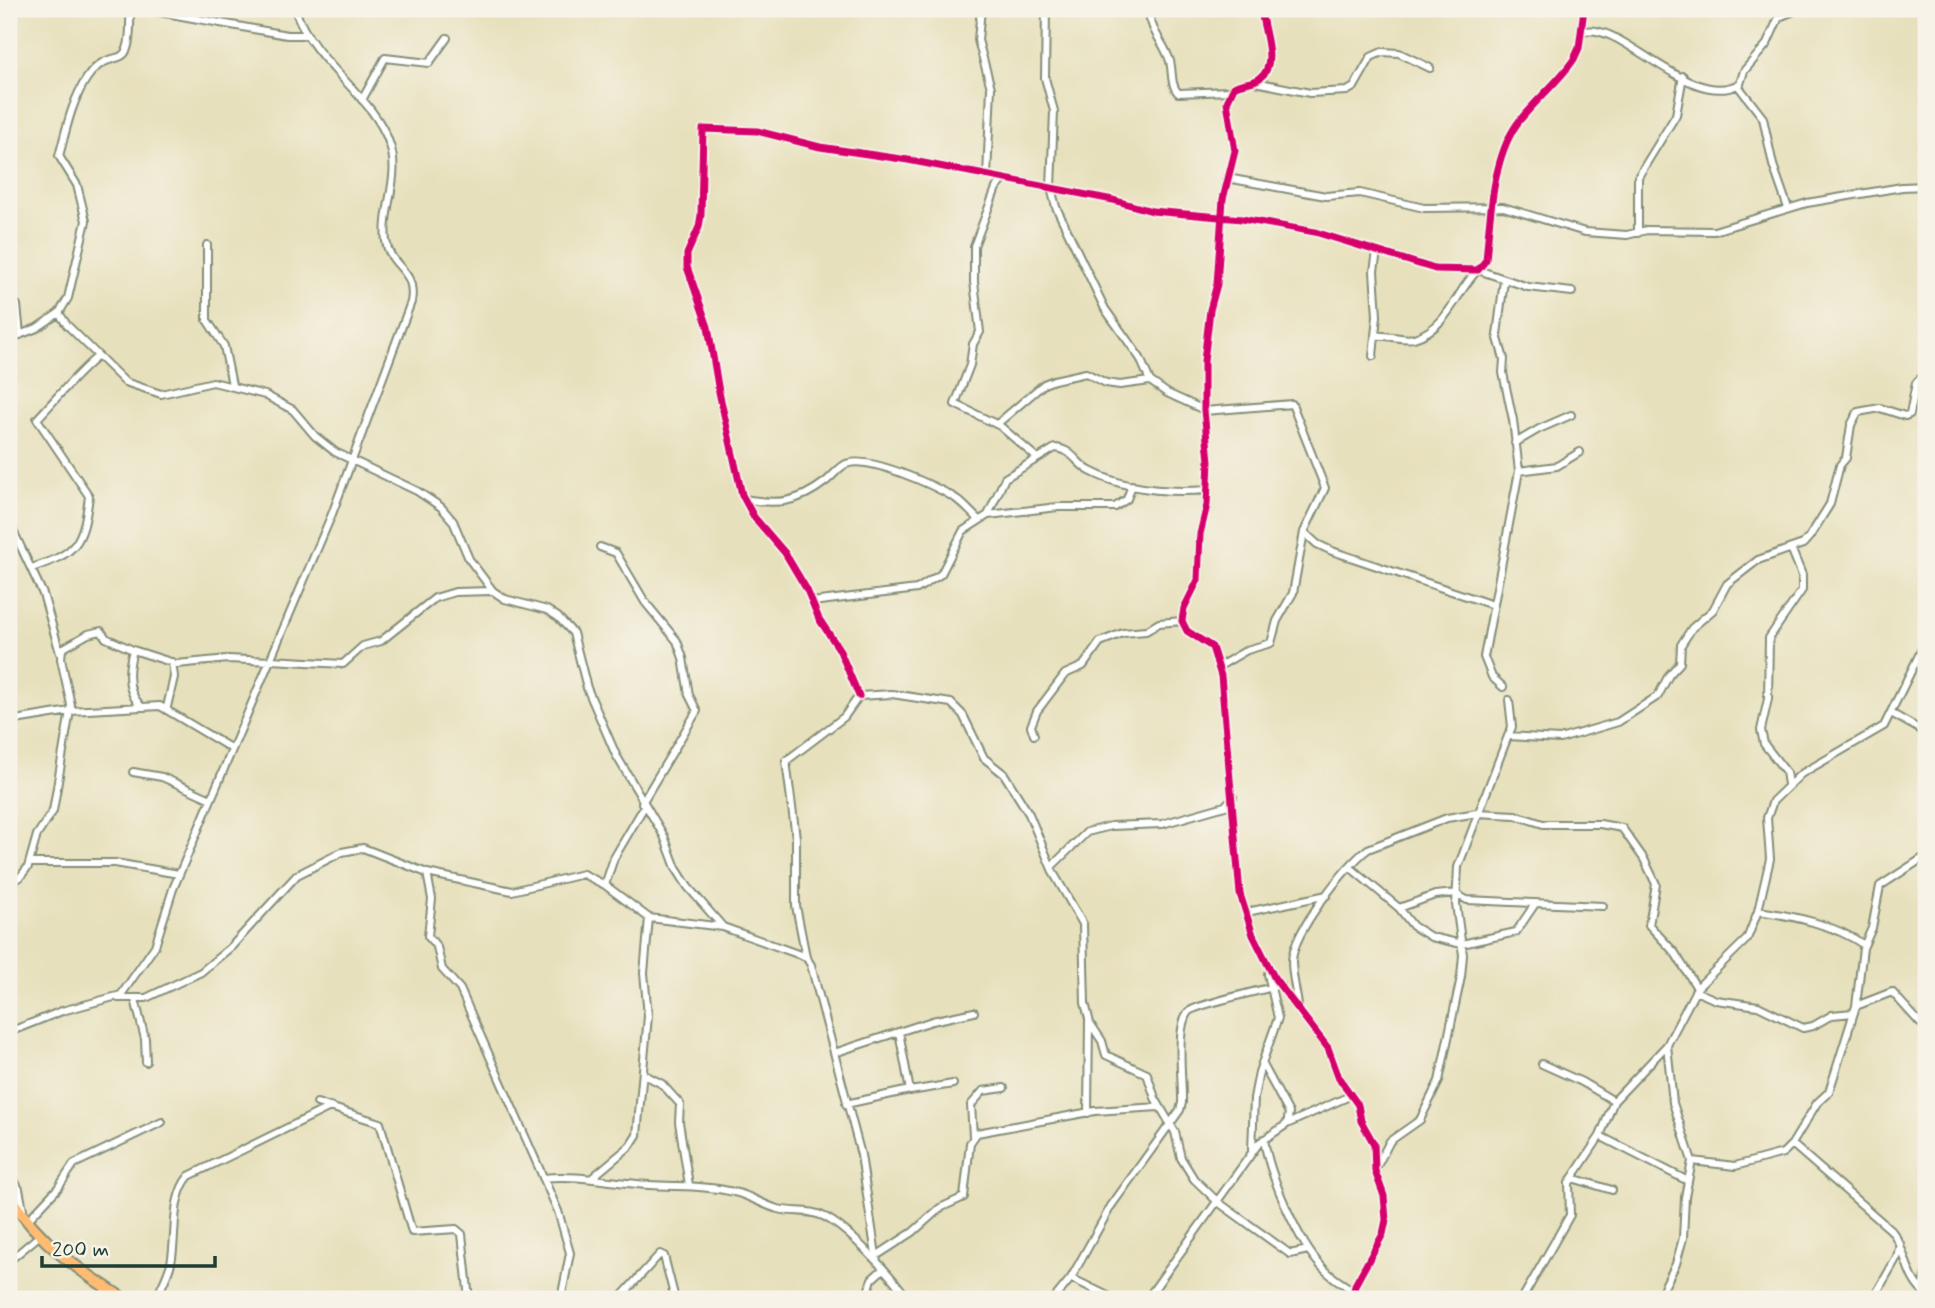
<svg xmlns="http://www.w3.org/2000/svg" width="1935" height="1308" font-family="Mynerve,sans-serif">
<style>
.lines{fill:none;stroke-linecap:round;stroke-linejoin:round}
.minor-casing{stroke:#838e78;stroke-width:10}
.primary-casing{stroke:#838e78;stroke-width:14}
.minor{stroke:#fff;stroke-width:6}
.primary{stroke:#ffbb71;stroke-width:10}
.cycleway-casing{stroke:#f7f3e8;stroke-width:11}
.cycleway{stroke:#d6006c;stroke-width:7}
</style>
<rect width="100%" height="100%" fill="#f7f3e8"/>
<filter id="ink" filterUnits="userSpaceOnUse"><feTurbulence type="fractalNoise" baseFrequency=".0143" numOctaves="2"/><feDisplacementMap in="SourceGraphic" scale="14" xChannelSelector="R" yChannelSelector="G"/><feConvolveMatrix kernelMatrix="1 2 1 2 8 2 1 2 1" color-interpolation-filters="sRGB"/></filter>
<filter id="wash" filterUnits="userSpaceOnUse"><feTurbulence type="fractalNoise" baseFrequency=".00686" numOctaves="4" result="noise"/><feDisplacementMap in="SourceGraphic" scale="28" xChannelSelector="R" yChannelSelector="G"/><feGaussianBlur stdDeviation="1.57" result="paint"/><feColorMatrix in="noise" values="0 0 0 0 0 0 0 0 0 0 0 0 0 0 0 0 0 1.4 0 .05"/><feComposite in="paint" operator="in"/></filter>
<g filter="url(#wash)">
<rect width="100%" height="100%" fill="#e7e0bc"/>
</g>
<g filter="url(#ink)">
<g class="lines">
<g class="minor-casing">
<path id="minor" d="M143,9L287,35H306
M981,9L978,40L991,88L987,176
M1046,9L1045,78L1054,111L1051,188L1056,207L1105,309L1140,358L1150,381L1167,393L1204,410
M1148,9C1152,35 1163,40 1170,61C1173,73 1170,83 1178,93L1230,91
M1261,9C1262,28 1279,64 1260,78C1252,84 1242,82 1234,87L1227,102L1235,151L1223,199L1217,284L1210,310L1204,361V410L1209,461L1207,505L1200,534L1198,580L1184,608L1182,621L1187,631L1212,647L1221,676L1240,894L1253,935L1275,979L1328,1048L1339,1078L1358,1105L1361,1121L1374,1144L1375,1171L1384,1196L1386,1220L1383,1234L1355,1285L1353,1299
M1582,32C1618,17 1690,111 1739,84
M1255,82L1310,93L1347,91L1354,87L1371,57L1382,52L1399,53L1430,68
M362,100L385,58L429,63L447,38
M1227,178L1326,196L1360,193L1424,208L1503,207L1585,232L1627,235L1647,230L1714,231L1807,203L1902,187L1926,186
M1004,180L996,188L974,246V282L980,332L973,344L970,365L955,404L1000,426L1036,457
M1788,208L1773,165L1763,118L1739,87L1744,71L1767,44L1779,17L1799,9
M1638,233V177L1676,115L1683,76
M207,245V320L224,346L232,385
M9,302L17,305L20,335
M59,313L67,325L125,382L161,394L213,382L265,395L293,410L315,436L335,452L417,491L441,507L453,521L469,559L493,591L505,599L547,610L558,617L573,633L587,688L616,755L664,836L676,868L688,887L723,927L806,957L811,965L861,1155L877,1262
M1375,336C1388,334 1403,341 1414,338C1450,327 1456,290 1478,270L1528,287L1572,292
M9,339L37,328L59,313L68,298L86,221L77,185L59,156C66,130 72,100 87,78C114,39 132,84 130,9
M1373,356L1377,316L1374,271L1377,252
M1204,411L1292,404L1325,488L1304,532L1293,593L1277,621L1271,643L1247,650L1218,667
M997,424L1044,384L1054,380L1086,373L1106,383L1120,385L1150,381
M1515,443L1539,429L1571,415
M1519,471L1557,466L1580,452
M744,499C777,505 798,503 825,482C832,477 839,467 846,464C869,455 935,486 955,498C964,504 971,513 979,520
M988,515L1005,478L1055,448C1073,449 1076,464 1090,471C1126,490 1167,493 1207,490
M9,522L43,594L60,653
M1304,532L1317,544L1332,551L1493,605
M600,547L616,553L645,602L677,641L683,658L689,695L697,711L642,803
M32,568C77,553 83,544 89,496L37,419C57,398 76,374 98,356
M812,602L917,589L941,574L963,531L988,515L1058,507H1115L1127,499L1132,485
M133,650C128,668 126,691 140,705
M271,660L343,664L363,646L381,641L435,598L455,592L492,591
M1503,687L1492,677L1484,657L1519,471L1513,420L1503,373L1504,359L1497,335L1504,280
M859,696L839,649L819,619L807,590L785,553L754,517L742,495L719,392L708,327L687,267V254L699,227L701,215L703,129L757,131L820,147L908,160L1113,200L1152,211L1242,219L1315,232L1435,269L1478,270L1486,260C1490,219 1492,159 1517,124C1534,101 1558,83 1574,59L1579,48L1584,9
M167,707L174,677L172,662
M1891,713L1926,733
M9,721L70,711L160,706L232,749
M1034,735L1031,726L1037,711L1065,674L1083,666L1100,642L1123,633L1146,631L1159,623L1182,621
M1508,736L1512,727L1509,700
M133,772L162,777L211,799
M1788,784L1786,772L1764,744L1761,730L1768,699L1769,638L1802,590V575L1791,548
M30,863H115L179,874
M1052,866L1087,832L1111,826L1162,824L1225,806L1233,797
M1351,868L1399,908L1413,926L1431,937L1462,944L1516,932L1535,904
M427,873L512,891L583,874L605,885L649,918L723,927
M9,884L20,877L28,867L37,835L53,811L71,705L61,659L62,649L88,634L101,631L106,638L133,650L177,664L228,659L271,661
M605,885L614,858L644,807
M1458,895L1467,900L1603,906
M1399,908L1435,895L1457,893
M1758,911C1793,916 1834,924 1864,945
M1247,912L1327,895
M806,957L796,906V838L786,761L844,717L859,696L892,694L951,703L963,715L984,758L1004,774L1029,814L1054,874L1083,924L1085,1003L1090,1023L1102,1041L1106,1055L1147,1074L1155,1098L1175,1132L1181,1158L1194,1179L1218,1202L1290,1254L1308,1250
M1695,991L1716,1000L1758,1006L1803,1028L1813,1026L1832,1015L1853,1013
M118,998H146L201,972L231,947L297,875L342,852L363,848L427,873L432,899L428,936L437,947L442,969L460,989L558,1211L570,1253L561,1299
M135,999L145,1039L146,1062
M1298,1005C1296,991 1292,975 1292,961C1293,932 1345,866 1368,849L1447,818L1477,813L1515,815L1543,824H1600L1622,828L1644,859L1656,884L1649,925L1675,953L1697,988
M1856,1006L1892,992L1920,1023L1926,1024
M9,1032L62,1011L121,995L155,946L173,889L332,514L411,302C417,268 390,269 386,241C382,208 401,178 390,145C373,93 314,66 295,9
M899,1032L910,1091L953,1084
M834,1053L932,1021L974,1012
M1262,1063L1289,1113L1287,1124
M1542,1064L1582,1082L1614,1101
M643,1074L662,1084L680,1104L679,1122L689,1185
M317,1103L380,1123L412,1232L456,1229L462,1234L469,1299
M846,1104L910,1090
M1088,1113L1089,1020
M973,1136L971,1105L983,1091L1004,1088
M1600,1136L1688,1181
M1264,1139C1269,1174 1298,1243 1323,1268C1332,1278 1343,1284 1354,1291
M1792,1144L1891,1230C1907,1249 1905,1279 1926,1294
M1252,1150L1254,1098L1259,1072L1278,1018L1268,974
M1692,1161L1735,1166L1783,1153L1792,1144L1817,1103L1829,1092L1856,1006L1863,948L1872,928L1880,886L1926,856
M1377,1166L1390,1141L1420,1120L1439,1081L1461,977L1463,955L1456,904L1458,867L1508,736L1560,739L1618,722L1658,696L1669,675L1680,663L1681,645L1692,628L1713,610L1727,584L1758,560L1803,544L1810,536L1830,504L1840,465L1846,458L1851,425L1858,412L1880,408L1905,416L1910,414L1916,383L1926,373
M9,1172L19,1189L24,1215
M593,1177L630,1146L637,1135L648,1016L644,973L649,918
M543,1178C579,1174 612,1183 649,1185C678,1187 705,1185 734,1192C749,1195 763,1205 778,1209C794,1213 811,1209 825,1217C850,1230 892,1276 908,1299
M1572,1178L1612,1190
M27,1221L58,1188L74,1164L162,1122
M876,1256L913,1232L940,1208L964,1197L970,1143L977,1133L1095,1111L1159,1107
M9,1261L39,1236
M1071,1278L1114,1299
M1922,1291L1926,1273
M100,1299L107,1288
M156,1299C161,1288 168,1275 171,1263C177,1236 170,1198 189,1176L330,1107
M619,1299L660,1254L664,1256L675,1299
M866,1299L872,1279L883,1269
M1054,1299L1071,1278L1111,1206L1180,1110L1182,1103C1183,1082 1175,1029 1188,1012C1194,1005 1266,989 1281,985
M1147,1299L1259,1143L1287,1124L1352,1095
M1522,1299L1570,1215L1569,1183L1600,1136L1614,1101L1667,1045L1697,988L1747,939L1758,911L1770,859L1767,818L1773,801L1801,774L1884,726L1926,641
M1658,1299L1676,1264L1683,1238L1685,1197L1692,1161L1673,1103L1667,1045
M1873,1299L1897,1257L1900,1244"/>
</g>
<g class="primary-casing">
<path id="primary" d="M9,1196C41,1244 77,1269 124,1299"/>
</g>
<use href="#minor" class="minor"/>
<use href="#primary" class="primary"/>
<g class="cycleway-casing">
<path id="cycleway" d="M1261,9C1262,28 1279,64 1260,78C1252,84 1242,82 1234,87L1227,102L1235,151L1223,199L1217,284L1210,310L1204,361V410L1209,461L1207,505L1200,534L1198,580L1184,608L1182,621L1187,631L1212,647L1221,676L1240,894L1253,935L1275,979L1328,1048L1339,1078L1358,1105L1361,1121L1374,1144L1375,1171L1384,1196L1386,1220L1383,1234L1355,1285L1353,1299
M859,696L839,649L819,619L807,590L785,553L754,517L742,495L719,392L708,327L687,267V254L699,227L701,215L703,129L757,131L820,147L908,160L1113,200L1152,211L1242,219L1315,232L1435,269L1478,270L1486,260C1490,219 1492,159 1517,124C1534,101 1558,83 1574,59L1579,48L1584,9"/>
</g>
<use href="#cycleway" class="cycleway"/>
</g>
</g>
<rect width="1935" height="1308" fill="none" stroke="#f7f3e8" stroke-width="35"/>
<path d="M42 1256v10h173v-10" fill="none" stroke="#1f3d34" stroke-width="3.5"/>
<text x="52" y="1256" font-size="21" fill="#1f3d34" stroke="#f7f3e8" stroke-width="5" paint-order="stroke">200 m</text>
</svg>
